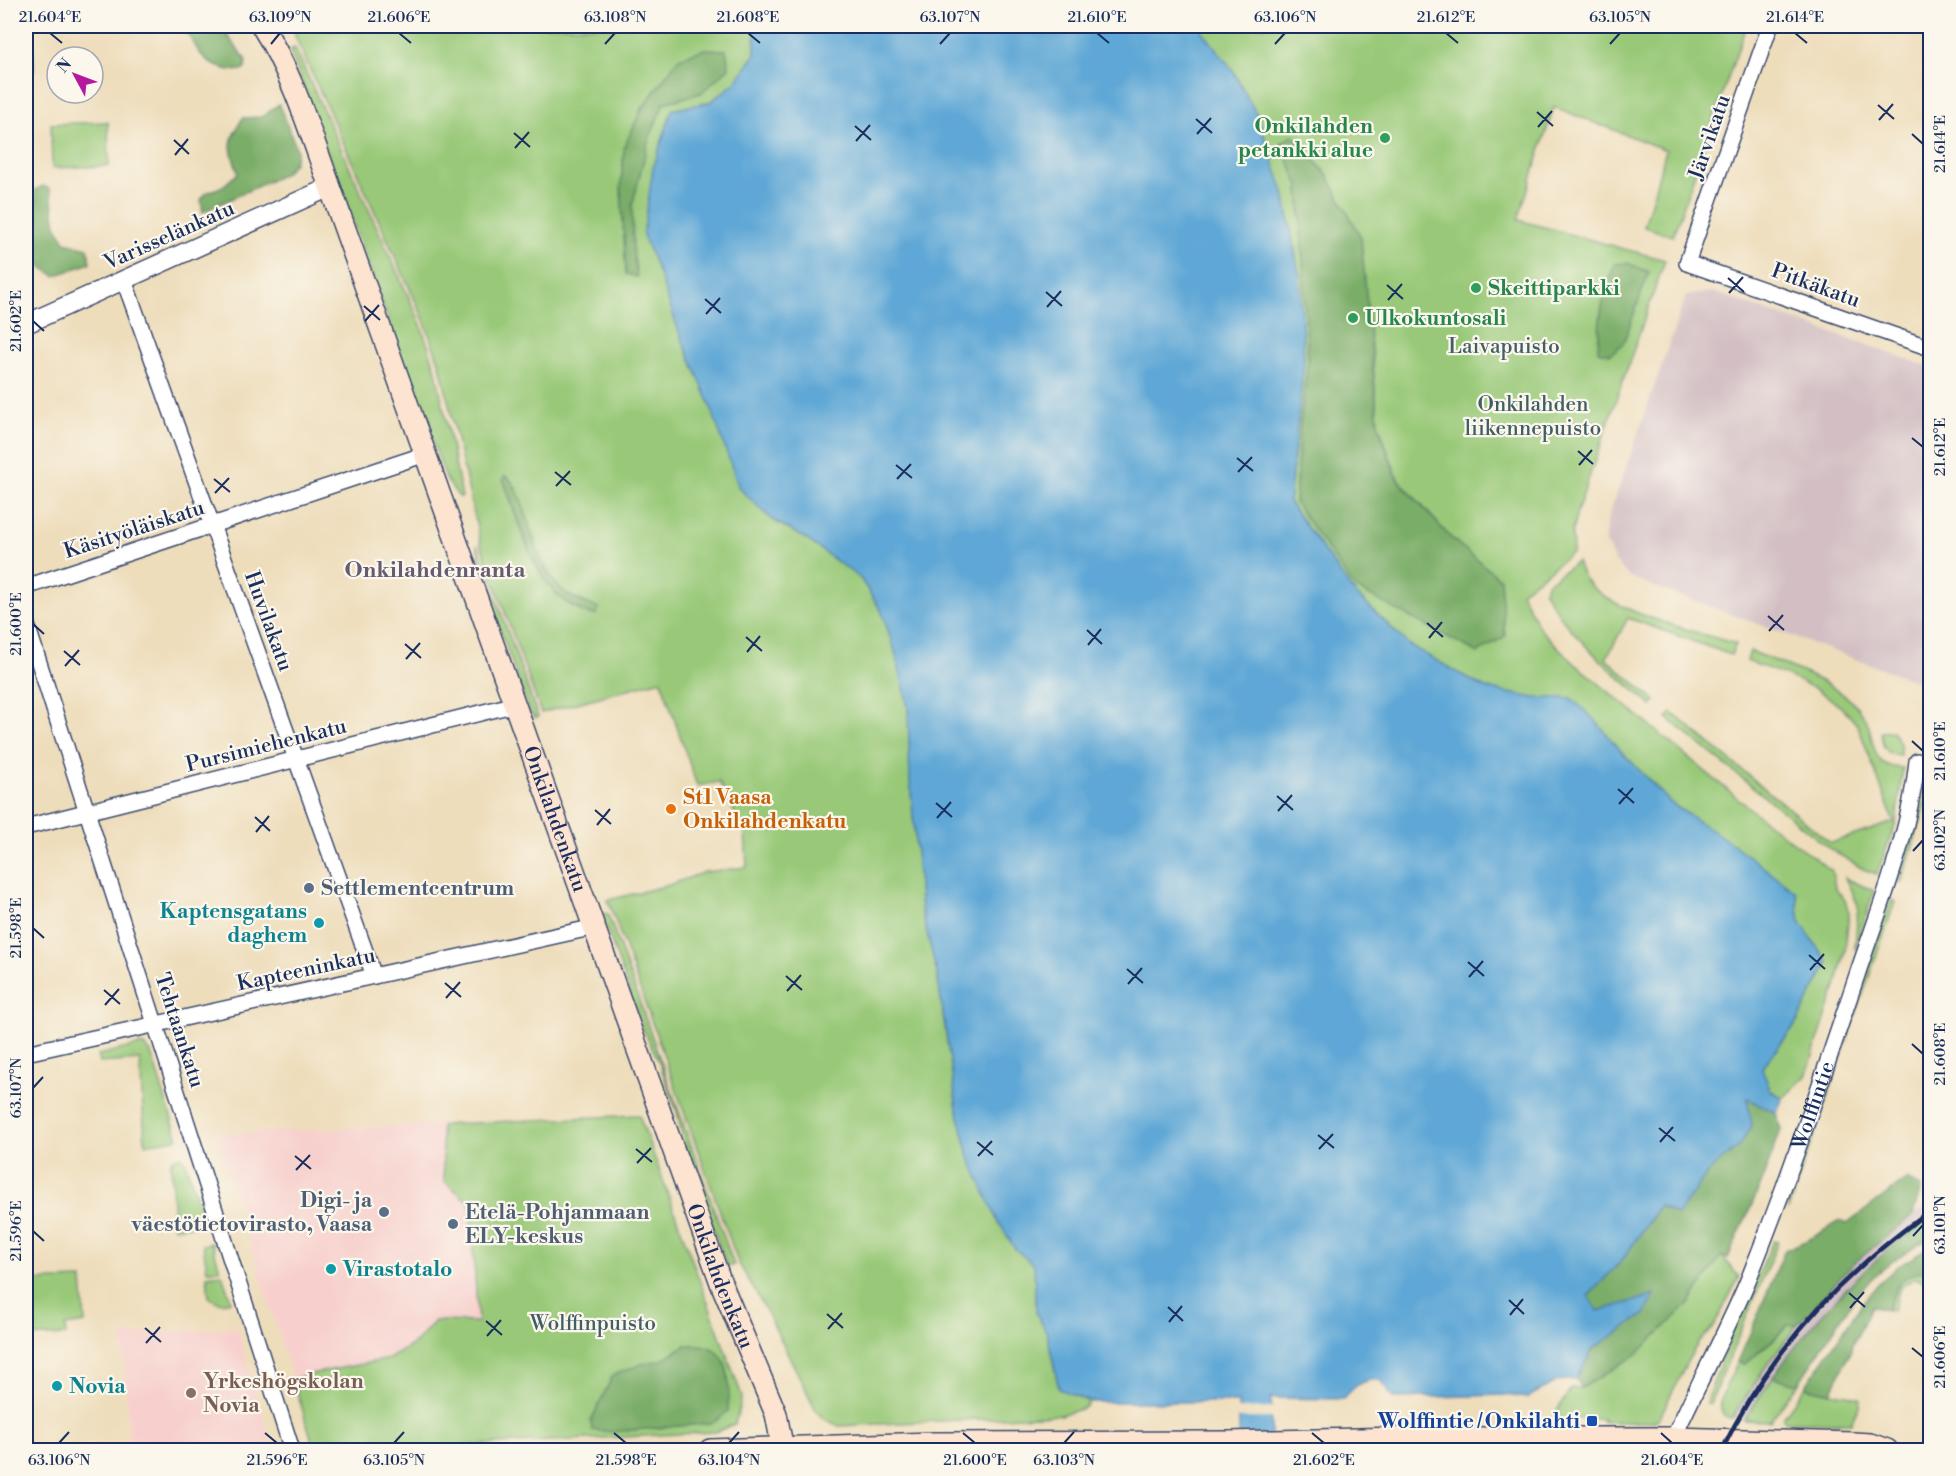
<svg xmlns="http://www.w3.org/2000/svg" width="1956" height="1476" font-family="'Libre Bodoni',serif">
<style>
.built{fill:#f7d0cd}
.industrial{fill:#d2bec3}
.green{fill:#99c978;stroke:#5a7c6b;stroke-width:1.5;fill-rule:evenodd}
.forest{fill:#7aad68;stroke:#4a6e63;stroke-width:1.5}
.water{fill:#5fa7d6;stroke:#3d6b9a;stroke-width:1.5}
.pier{fill:#edb}
.lines{fill:none;stroke-linecap:round;stroke-linejoin:round}
.minor-casing{stroke:#3b496c;stroke-width:18}
.tertiary-casing{stroke:#3b496c;stroke-width:21}
.secondary-casing{stroke:#3b496c;stroke-width:24}
.minor{stroke:#fff;stroke-width:15}
.tertiary{stroke:#fff;stroke-width:18}
.secondary{stroke:#fde4d1;stroke-width:21}
.rail{stroke:#1b2f5e;stroke-width:4.5}
.ticks{fill:none;stroke:#1b2f5e;stroke-width:2}
.leisure-dot{fill:#2e9e5b;stroke:#fbf7ec;stroke-width:2}
.food-dot{fill:#e8710a;stroke:#fbf7ec;stroke-width:2}
.service-dot{fill:#5c6f8a;stroke:#fbf7ec;stroke-width:2}
.culture-dot{fill:#0f9aa8;stroke:#fbf7ec;stroke-width:2}
.education-dot{fill:#8d6e63;stroke:#fbf7ec;stroke-width:2}
.transit-dot{fill:#1a4fb4;stroke:#fbf7ec;stroke-width:2}
.labels{text-anchor:middle;stroke-width:4.5;stroke-linejoin:round;paint-order:stroke}
.leisure-label{font-size:21px;font-weight:bold;fill:#27864d;stroke:#fbf7ec;text-anchor:start}
.street-label{font-size:21px;fill:#1b2f5e;stroke:#fbf7ec}
.park-label{font-size:21px;fill:#415d66;stroke:#fbf7ec}
.food-label{font-size:21px;font-weight:bold;fill:#c56008;stroke:#fbf7ec;text-anchor:start}
.service-label{font-size:21px;font-weight:bold;fill:#4e5e75;stroke:#fbf7ec;text-anchor:start}
.culture-label{font-size:21px;font-weight:bold;fill:#0d838f;stroke:#fbf7ec;text-anchor:start}
.education-label{font-size:21px;font-weight:bold;fill:#785e54;stroke:#fbf7ec;text-anchor:start}
.transit-label{font-size:21px;font-weight:bold;fill:#164399;stroke:#fbf7ec;text-anchor:end}
.neighbourhood-label{font-size:22px;font-weight:bold;fill:#665b71;stroke:#fbf7ec}
.neatline{fill:none;stroke:#1b2f5e;stroke-width:2}
.ticks-label{font-size:15px;text-anchor:middle;fill:#1b2f5e}
</style>
<rect width="100%" height="100%" fill="#fbf7ec"/>
<filter id="ink" filterUnits="userSpaceOnUse"><feTurbulence type="fractalNoise" baseFrequency=".0167" numOctaves="2"/><feDisplacementMap in="SourceGraphic" scale="12" xChannelSelector="R" yChannelSelector="G"/><feConvolveMatrix kernelMatrix="1 2 1 2 8 2 1 2 1" color-interpolation-filters="sRGB"/></filter>
<filter id="wash" filterUnits="userSpaceOnUse"><feTurbulence type="fractalNoise" baseFrequency=".008" numOctaves="4" result="noise"/><feDisplacementMap in="SourceGraphic" scale="24" xChannelSelector="R" yChannelSelector="G"/><feGaussianBlur stdDeviation="1.35" result="paint"/><feColorMatrix in="noise" values="0 0 0 0 0 0 0 0 0 0 0 0 0 0 0 0 0 1.4 0 .05"/><feComposite in="paint" operator="in"/></filter>
<g filter="url(#wash)">
<rect width="100%" height="100%" fill="#edb"/>
<path class="built" d="M639,1115L742,1396L735,1424L716,1432L384,1450H315L216,1134Z
M237,1328L273,1450H130L122,1335Z"/>
<path class="industrial" d="M1713,292L1930,367V686L1647,584L1628,576L1614,560L1606,543V524L1686,296Z
M1930,1203V1218L1891,1247L1837,1297L1790,1352L1744,1420L1732,1418L1781,1345L1829,1289L1853,1264Z"/>
<path class="green" d="M26,26H32L34,71H26Z
M305,26H755V55L735,83L710,102L672,110L643,235L661,279L679,332L709,402L771,519L806,539L860,578L881,610L895,651L908,706L910,780L921,909L937,973L957,1108L969,1156L1015,1249L1034,1265L1036,1313L1047,1333L1059,1389L1090,1402L1084,1408L1060,1415L839,1426L822,1418L816,1410L768,1314L738,1262L608,900L669,885L705,872L747,867L745,833L719,782L697,786L661,680L541,713L481,545L440,365L424,320L294,34Z
M1198,26H1746L1673,236L1644,227L1666,150L1554,107L1518,220L1665,260L1577,512L1572,532L1573,552L1521,592L1540,629L1574,663L1770,825L1832,871L1835,887L1845,900L1849,912L1845,951L1836,987L1806,1076L1783,1098L1770,1090L1762,1068L1796,1024L1828,963L1800,921L1795,892L1734,845L1672,804L1618,748L1594,719L1571,698H1533L1485,688L1409,645L1352,590L1289,502L1304,362L1300,279L1284,193L1257,115L1232,69ZM1299,186L1372,351L1378,424L1398,479L1450,537L1500,579L1295,503L1300,424L1308,362Z
M295,48L420,322L435,367L462,497H459L447,481L290,50Z
M108,122L109,166L52,168L51,124Z
M477,545L538,717L536,718L530,713L488,597Z
M1577,562C1579,567 1581,574 1585,579C1606,611 1698,632 1736,644L1731,655L1628,618L1606,659L1656,701L1652,706C1612,670 1570,638 1544,591L1548,582Z
M1750,651C1780,663 1836,682 1857,707C1861,713 1867,720 1869,727C1875,749 1873,768 1903,768L1896,823L1877,874L1863,869L1830,849L1667,718L1672,713L1831,843L1894,822L1858,726C1829,687 1789,677 1747,661Z
M1893,731L1900,744V755C1884,754 1882,746 1881,732Z
M1930,766V793L1901,883L1898,882L1924,801Z
M1845,878L1874,891L1855,950L1858,905Z
M1891,900L1895,902L1788,1210L1789,1193Z
M605,913L608,914L734,1265L727,1267L686,1152L677,1112L659,1062L643,1029L602,916Z
M141,1045L146,1047L151,1053L178,1139L145,1144L140,1060L100,1063L98,1055Z
M639,1115L742,1396L735,1424L716,1432L384,1450H315L293,1379L315,1373L389,1359L416,1342L435,1321L478,1322L470,1203L444,1181L441,1126L451,1124Z
M180,1156L184,1158L204,1220L200,1225L174,1228L171,1160Z
M1773,1241L1778,1242L1710,1404H1706L1722,1358Z
M212,1243L220,1270H207L203,1245Z
M1721,1255L1739,1277L1714,1326L1698,1343L1688,1360L1660,1417L1654,1422H1603V1419L1576,1418L1574,1422L1556,1423L1555,1414L1571,1388H1582L1689,1304Z
M1930,1269V1284L1915,1278L1900,1288L1893,1311L1887,1310C1899,1281 1899,1276 1930,1269Z
M222,1274L231,1301C221,1304 217,1303 209,1297L207,1276Z
M82,1279L85,1323L65,1326L66,1335L26,1337V1298L30,1297V1281Z
M1789,1324L1797,1325L1763,1371L1732,1418C1706,1416 1732,1375 1738,1362L1745,1364C1759,1350 1776,1340 1789,1324Z
M1773,1377L1798,1384L1770,1421L1744,1420Z
M1805,1387L1831,1393L1848,1394L1860,1398L1859,1406L1851,1423L1787,1422L1784,1420V1416Z"/>
<path class="forest" d="M151,26H220L246,60L245,69C229,74 210,66 199,52C195,47 192,37 186,33C176,25 162,32 151,26Z
M705,49L726,50L729,68L701,93L664,103L648,142L632,206L633,251L637,277L626,274L621,188L624,148L641,110L679,58Z
M279,104L297,150L294,163L284,174L203,212L201,200L206,193L223,186L238,173C229,146 227,142 243,118L262,117Z
M1293,135L1327,175L1361,237L1378,424L1397,479L1450,537L1500,579L1505,636L1478,653L1355,588L1295,503L1300,424L1308,362L1299,186L1281,143Z
M43,186L50,189L56,225L65,242L88,248L90,263L55,276L38,264L35,190Z
M1627,263L1649,272L1623,344L1610,354L1598,351C1599,321 1602,291 1615,264Z
M505,476C520,482 530,531 536,546C540,558 548,573 555,583C566,597 583,602 599,608L597,614C589,616 583,612 576,608C534,589 518,519 503,479Z
M1747,1097L1776,1113L1781,1130L1761,1184L1728,1258L1721,1256L1689,1304L1636,1355L1582,1388L1576,1379L1593,1349L1645,1314L1654,1296L1598,1311L1588,1296L1623,1259L1660,1206L1678,1214L1709,1171L1738,1147Z
M1907,1179L1921,1187L1913,1215L1853,1264L1797,1325H1788C1775,1340 1759,1350 1745,1364L1738,1362L1785,1250L1812,1238L1839,1221L1847,1224Z
M1930,1218V1237L1893,1261L1872,1278L1855,1297L1798,1384L1773,1377C1816,1316 1868,1260 1930,1218Z
M1930,1247V1269C1899,1276 1899,1281 1887,1310L1871,1306L1831,1393L1805,1387L1863,1302L1878,1284L1897,1267Z
M686,1345C693,1345 703,1344 709,1347C733,1357 729,1391 728,1411L713,1423L612,1432L592,1430L591,1421L613,1375L642,1364L662,1360Z"/>
<path class="water" d="M755,26H1198L1232,69L1257,115L1284,192L1300,279L1304,362L1289,502L1352,590L1409,645L1485,688L1533,698H1571L1594,719L1618,748L1672,804L1734,845L1796,892L1800,921L1828,963L1796,1024L1762,1068L1770,1090L1783,1098L1776,1113L1747,1098L1752,1126L1738,1147L1709,1171L1677,1215L1659,1206L1623,1259L1588,1296L1598,1311L1655,1295L1645,1314L1593,1349L1576,1379L1557,1381L1527,1398L1506,1395L1393,1398L1380,1380C1362,1378 1355,1386 1343,1399L1271,1398V1450H1240L1238,1402H1090L1059,1389L1047,1333L1036,1313L1034,1265L1015,1249L996,1218L969,1156L957,1108L937,973L921,909L910,780L908,706L895,651L881,610L860,578L806,539L771,519L739,488L709,402L679,332L661,279L643,235L653,168L672,110L710,102L735,83L755,55Z"/>
<path class="pier" d="M1274,1408V1418H1236V1409Z"/>
</g>
<g filter="url(#ink)">
<g class="lines">
<g class="minor-casing">
<g id="minor">
<path d="M1770,26L1687,263L1930,348"/>
<path d="M124,280L374,976"/>
<path d="M26,587L426,454"/>
<path d="M26,622L292,1450"/>
<path d="M26,827L516,704"/>
<path d="M26,1053L595,927"/>
<path id="s1" d="M1668,1450C1693,1393 1725,1336 1749,1278C1789,1179 1823,1076 1857,975C1880,906 1910,834 1917,761"/>
</g>
</g>
<g class="tertiary-casing">
<path id="tertiary" d="M26,324L330,187"/>
</g>
<g class="secondary-casing">
<g id="secondary">
<path id="s2" d="M262,26C293,75 310,132 330,187L721,1283L776,1414L783,1450"/>
<path d="M710,1450L934,1443L1229,1442L1401,1438H1673L1853,1443L1870,1444L1887,1450"/>
</g>
</g>
<use href="#minor" class="minor"/>
<use href="#tertiary" class="tertiary"/>
<use href="#secondary" class="secondary"/>
<path class="rail" d="M1722,1450C1754,1383 1803,1318 1859,1268C1881,1247 1906,1229 1930,1210"/>
</g>
</g>
<path class="ticks" d="M50,33L62,43M399,33L411,43M748,33L760,43M1097,33L1109,43M1446,33L1458,43M1795,33L1807,43M271,44L280,33M605,44L615,33M940,44L950,33M1275,44L1285,33M1610,44L1620,33M1878,105L1894,119M1537,112L1553,126M1196,119L1212,133M1879,120L1893,104M855,126L871,140M1538,127L1552,111M514,133L530,147M1197,134L1211,118M1912,134L1923,144M174,140L189,154M856,141L870,125M515,148L529,132M175,155L188,139M1728,278L1744,292M1387,285L1403,299M1046,292L1062,306M1729,293L1743,277M705,299L721,313M1388,300L1402,284M364,306L380,320M1047,307L1061,291M706,314L720,298M33,321L44,331M365,321L379,305M1912,438L1923,447M1578,451L1593,464M1237,458L1253,471M896,465L912,478M1579,465L1592,450M555,472L571,485M1238,472L1252,457M214,479L230,492M897,479L911,464M556,486L570,471M215,493L229,478M1768,616L1784,630M1427,623L1443,637M33,624L44,634M1087,630L1102,644M1769,631L1783,615M746,637L762,651M1429,638L1442,622M405,644L421,658M1088,645L1101,629M64,651L80,665M747,652L760,636M406,659L420,643M65,666L79,650M1912,741L1923,751M1618,789L1634,803M1277,796L1293,810M936,803L952,817M1619,804L1633,788M595,810L611,824M1278,811L1292,795M255,817L270,831M937,818L951,802M597,825L610,809M256,832L269,816M1913,851L1923,840M33,928L44,938M1809,955L1825,969M1468,962L1484,976M1127,969L1143,983M1810,970L1824,954M786,976L802,990M1469,977L1483,961M445,983L461,997M1128,984L1142,968M104,990L120,1004M787,991L801,975M446,998L460,982M105,1005L119,989M1912,1044L1923,1054M33,1088L43,1077M1659,1128L1675,1141M1318,1135L1334,1148M977,1142L993,1155M1660,1142L1673,1127M636,1149L652,1162M1319,1149L1333,1134M295,1156L311,1169M978,1156L992,1141M637,1163L651,1148M296,1170L310,1155M33,1231L44,1241M1913,1236L1923,1225M1849,1293L1865,1307M1509,1300L1524,1314M1168,1307L1183,1321M1850,1308L1864,1292M827,1314L843,1328M1510,1315L1523,1299M486,1321L502,1335M1169,1322L1182,1306M145,1328L161,1342M828,1329L842,1313M487,1336L501,1320M146,1343L160,1327M1912,1348L1923,1357M265,1433L277,1443M614,1433L626,1443M963,1433L975,1443M1312,1433L1324,1443M1661,1433L1672,1443M59,1443L69,1432M394,1443L404,1432M729,1443L739,1432M1064,1443L1074,1432"/>
<g class="leisure-dot">
<circle cx="1385" cy="138" r="6"/>
<circle cx="1476" cy="288" r="6"/>
<circle cx="1353" cy="318" r="6"/>
</g>
<circle class="food-dot" cx="671" cy="809" r="6"/>
<g class="service-dot">
<circle cx="309" cy="888" r="6"/>
<circle cx="384" cy="1212" r="6"/>
<circle cx="453" cy="1224" r="6"/>
</g>
<g class="culture-dot">
<circle cx="319" cy="923" r="6"/>
<circle cx="331" cy="1269" r="6"/>
<circle cx="57" cy="1386" r="6"/>
</g>
<circle class="education-dot" cx="191" cy="1393" r="6"/>
<rect class="transit-dot" x="1586" y="1415" width="12" height="12" rx="3"/>
<g class="labels">
<g class="leisure-label">
<text x="1373" y="133" text-anchor="end">Onkilahden<tspan x="1373" dy="24">petankki alue</tspan></text>
<text x="1488" y="295">Skeittiparkki</text>
<text x="1365" y="325">Ulkokuntosali</text>
</g>
<g class="street-label">
<text transform="translate(1709 137) rotate(-71)" y="7">Järvikatu</text>
<text transform="translate(169 235) rotate(-24)" y="7">Varisselänkatu</text>
<text transform="translate(1816 285) rotate(20)" y="7">Pitkäkatu</text>
<text transform="translate(134 529) rotate(-18)" y="7">Käsityöläiskatu</text>
<text transform="translate(269 621) rotate(70)" y="7">Huvilakatu</text>
<text transform="translate(266 745) rotate(-14)" y="7">Pursimiehenkatu</text>
<text dy="7" stroke="none"><textPath href="#s2" startOffset="846">Onkilahdenkatu</textPath></text>
<text transform="translate(306 969) rotate(-12)" y="7">Kapteeninkatu</text>
<text transform="translate(180 1030) rotate(72)" y="7">Tehtaankatu</text>
<text dy="7" stroke="none"><textPath href="#s1" startOffset="374">Wolffintie</textPath></text>
<text dy="7" stroke="none"><textPath href="#s2" startOffset="1332">Onkilahdenkatu</textPath></text>
</g>
<g class="park-label">
<text x="1504" y="353">Laivapuisto</text>
<text x="1533" y="411">Onkilahden<tspan x="1533" dy="24">liikennepuisto</tspan></text>
<text x="593" y="1330">Wolffinpuisto</text>
</g>
<g class="food-label">
<text x="683" y="804">St1 Vaasa<tspan x="683" dy="24">Onkilahdenkatu</tspan></text>
</g>
<g class="service-label">
<text x="321" y="895">Settlementcentrum</text>
<text x="372" y="1207" text-anchor="end">Digi- ja<tspan x="372" dy="24">väestötietovirasto, Vaasa</tspan></text>
<text x="465" y="1219">Etelä-Pohjanmaan<tspan x="465" dy="24">ELY-keskus</tspan></text>
</g>
<g class="culture-label">
<text x="307" y="918" text-anchor="end">Kaptensgatans<tspan x="307" dy="24">daghem</tspan></text>
<text x="343" y="1276">Virastotalo</text>
<text x="69" y="1393">Novia</text>
</g>
<g class="education-label">
<text x="203" y="1388">Yrkeshögskolan<tspan x="203" dy="24">Novia</tspan></text>
</g>
<g class="transit-label">
<text x="1580" y="1428">Wolffintie / Onkilahti</text>
</g>
<g class="neighbourhood-label">
<text x="435" y="577">Onkilahdenranta</text>
</g>
</g>
<rect width="1956" height="1476" fill="none" stroke="#fbf7ec" stroke-width="66"/>
<g transform="translate(75 75) rotate(311)"><circle r="28" fill="#fbf7ec" stroke="#a1a7b3" stroke-width="1.5"/>
<path d="M0-4.5L10 22L0 15L-10 22Z" fill="#b5179e"/>
<text y="-9" font-size="16" font-weight="bold" text-anchor="middle" fill="#1b2f5e">N</text>
</g>
<rect x="33" y="33" width="1890" height="1410" class="neatline"/>
<g class="ticks-label">
<text x="50" y="22">21.604°E</text>
<text x="280" y="22">63.109°N</text>
<text x="399" y="22">21.606°E</text>
<text x="615" y="22">63.108°N</text>
<text x="748" y="22">21.608°E</text>
<text x="950" y="22">63.107°N</text>
<text x="1097" y="22">21.610°E</text>
<text x="1285" y="22">63.106°N</text>
<text x="1446" y="22">21.612°E</text>
<text x="1620" y="22">63.105°N</text>
<text x="1795" y="22">21.614°E</text>
<text transform="translate(1940 144) rotate(-90)" y="5">21.614°E</text>
<text transform="translate(16 321) rotate(-90)" y="5">21.602°E</text>
<text transform="translate(1940 447) rotate(-90)" y="5">21.612°E</text>
<text transform="translate(16 624) rotate(-90)" y="5">21.600°E</text>
<text transform="translate(1940 751) rotate(-90)" y="5">21.610°E</text>
<text transform="translate(1940 840) rotate(-90)" y="5">63.102°N</text>
<text transform="translate(16 928) rotate(-90)" y="5">21.598°E</text>
<text transform="translate(1940 1054) rotate(-90)" y="5">21.608°E</text>
<text transform="translate(16 1088) rotate(-90)" y="5">63.107°N</text>
<text transform="translate(1940 1225) rotate(-90)" y="5">63.101°N</text>
<text transform="translate(16 1231) rotate(-90)" y="5">21.596°E</text>
<text transform="translate(1940 1357) rotate(-90)" y="5">21.606°E</text>
<text x="59" y="1465">63.106°N</text>
<text x="277" y="1465">21.596°E</text>
<text x="394" y="1465">63.105°N</text>
<text x="626" y="1465">21.598°E</text>
<text x="729" y="1465">63.104°N</text>
<text x="975" y="1465">21.600°E</text>
<text x="1064" y="1465">63.103°N</text>
<text x="1324" y="1465">21.602°E</text>
<text x="1672" y="1465">21.604°E</text>
</g>
</svg>
